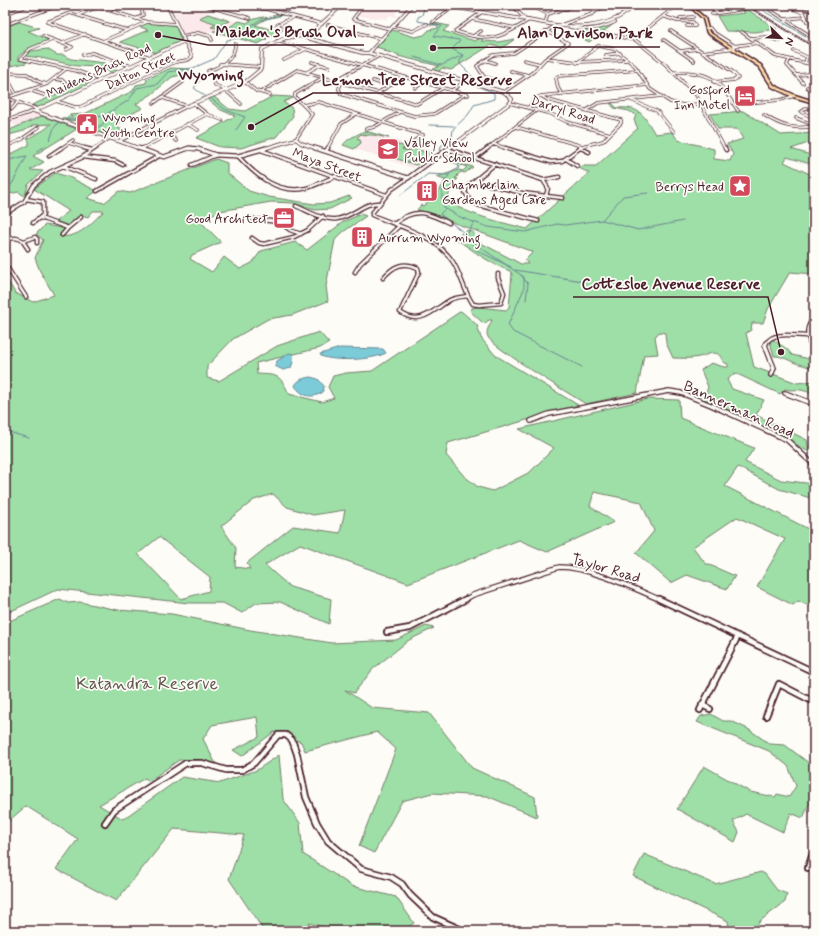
<svg xmlns="http://www.w3.org/2000/svg" width="819" height="936" font-family="Mynerve,sans-serif">
<style>
.built{fill:#fbe9eb}
.green{fill:#9edea7;stroke:#747e69;fill-rule:evenodd}
.water{fill:#7ccbd8;stroke:#688693}
.lines{fill:none;stroke-linecap:round;stroke-linejoin:round}
.stream{stroke:#688693;stroke-width:1}
.minor-far3-casing{stroke:#4a1f2b;stroke-width:3.5}
.minor-far2-casing{stroke:#4a1f2b;stroke-width:5}
.minor-far1-casing{stroke:#4a1f2b;stroke-width:6}
.minor-casing{stroke:#4a1f2b;stroke-width:8}
.tertiary-far1-casing{stroke:#4a1f2b;stroke-width:4}
.tertiary-casing{stroke:#4a1f2b;stroke-width:5.5}
.secondary-casing{stroke:#4a1f2b;stroke-width:4}
.primary-casing{stroke:#4a1f2b;stroke-width:3}
.minor-far3{stroke:#fdfcf7;stroke-width:2}
.minor-far2{stroke:#fdfcf7;stroke-width:2.5}
.minor-far1{stroke:#fdfcf7;stroke-width:3.5}
.minor{stroke:#fdfcf7;stroke-width:4.5}
.tertiary-far1{stroke:#fdfcf7;stroke-width:2.5}
.tertiary{stroke:#fdfcf7;stroke-width:3}
.secondary{stroke:#fdfcf7;stroke-width:2.5}
.primary{fill:#fddcac;fill-rule:evenodd}
.rail-casing{stroke:#4a1f2b;stroke-width:2}
.rail{stroke:#fdfcf7;stroke-width:1;stroke-dasharray:1.5;stroke-linecap:butt}
.labels{text-anchor:middle;stroke-width:3.5;stroke-linejoin:round;paint-order:stroke}
.far-street-label{font-size:13px;fill:#4a1f2b;stroke:#fdfcf7}
.far-poi-label{font-size:13px;fill:#4a1f2b;stroke:#fdfcf7;text-anchor:start}
.street-label{font-size:15px;fill:#4a1f2b;stroke:#fdfcf7}
.far-district-label{font-size:16px;font-weight:bold;fill:#4a1f2b;stroke:#fdfcf7}
.near-park-label{font-size:18px;fill:#635850;stroke:#fdfcf7}
.leader{fill:none;stroke:#4a1f2b;stroke-width:1.5}
.callout-dot{fill:#4a1f2b;stroke:#fdfcf7;stroke-width:1.5}
.callout-label{font-size:16px;text-anchor:middle;font-weight:bold;fill:#4a1f2b;stroke:#fdfcf7;stroke-width:3.5;stroke-linejoin:round;paint-order:stroke}
</style>
<rect width="100%" height="100%" fill="#fdfcf7"/>
<filter id="ink" filterUnits="userSpaceOnUse"><feTurbulence type="fractalNoise" baseFrequency=".025" numOctaves="2"/><feDisplacementMap in="SourceGraphic" scale="8" xChannelSelector="R" yChannelSelector="G"/><feConvolveMatrix kernelMatrix="1 2 1 2 8 2 1 2 1" color-interpolation-filters="sRGB"/></filter>
<g filter="url(#ink)">
<path class="built" d="M345,5H411L407,9H398L395,12L397,13L395,15L399,16L397,17L390,15L386,19L356,16L361,11L341,9Z
M196,9L238,22L230,27L205,33L198,32L183,34L174,12Z
M34,111L45,114L18,127L7,120Z
M364,131L434,152L413,168L343,145Z"/>
<path class="green" d="M748,10L777,29L755,32L726,31L717,16L745,13L743,11Z
M208,14L230,21L222,24V26L216,28L211,27L217,24L199,18Z
M277,14L283,15L266,19L255,25L281,32L265,38L267,39L258,44L213,31C219,30 224,31 230,29L228,28L239,21L247,23L251,20L263,17L268,18Z
M611,21L615,22V23L589,42L580,37V31Z
M19,22L39,28L28,31L49,40L27,49L18,57V60L27,62L26,63L5,67V27Z
M146,23L176,25L181,41L157,53L120,42L148,30L138,26Z
M435,23L449,26L443,31L475,41L480,38H483L482,41L498,42L515,39L502,48L491,45L451,70L442,68L438,72L432,70L439,66L398,56L399,55L384,51L386,50L376,47L392,30L415,37L424,35L429,30L438,28V25H430Z
M47,49L57,55H64L66,57L71,59L105,63L117,71L113,73L97,67L77,66L41,58L25,56L31,51Z
M171,68L189,69L188,72L194,75L186,74L172,77L152,94L136,104L143,108L125,117L117,125L118,128L123,130L109,137L89,129L96,124L85,119L70,121L62,118L72,117L69,115L84,114L133,91L136,85L146,83L147,79Z
M85,82L89,84L39,108L32,105Z
M213,96L229,109L245,111L273,96L291,97L293,98L283,102L292,108L293,116L276,137L241,148L220,147L196,138L235,116L221,110L207,99Z
M610,103H612L617,108C641,106 644,116 655,134L672,132L678,140L714,149V159L730,161L733,154L727,144L743,139L737,129H718L710,114L743,111L781,135L814,133V141L791,149L814,156V165L787,157L784,162L814,176V274L790,272L768,309L763,323H752L751,330L746,333L754,367L797,383L814,381V392C808,393 806,391 801,390C795,389 791,391 785,389L780,394L735,373L727,380L732,389L764,400L756,415L807,440L809,452L788,440L704,399L708,387L701,370L711,363L724,367H728V364L723,362C718,347 709,355 699,357C691,359 681,358 673,358L666,343L665,333L659,332L655,337L658,354L644,355L637,393L586,404C571,395 492,347 488,337C485,330 490,326 492,320H489L484,324L470,311L472,308L478,307L506,310L509,307L512,274L510,271C490,264 474,251 456,239L459,235L468,230L473,232L477,241L521,264H528L525,260L533,252L422,211L417,210L421,205L423,206L430,200L433,201L444,183L445,180L436,177L459,170L463,171L467,167L451,162L452,161L473,167L465,173L461,172L457,175L458,176L455,178L458,179L452,183C451,188 448,194 449,198C452,212 513,225 527,229L589,173L579,168L582,166H596L637,129H638L634,120L636,115L629,111L614,108Z
M42,116L77,129L33,156L44,162L30,170L43,171L28,185L25,196L18,192L5,195V157L29,145V141L27,139L44,130L51,124L34,125L24,131L5,136V132Z
M364,131H366L389,138C380,137 372,133 365,136L366,135L361,134L357,138L360,139L361,143L354,149L343,145C349,137 356,136 364,131Z
M392,144L411,147L402,149L408,151L411,150L412,148L436,155L416,165L388,156L386,153L383,155L382,153L395,147Z
M216,159L227,163V173L249,191L269,197L314,204L330,203L349,196L352,198L330,209L315,210L293,203L271,202L220,211L199,220L221,242L192,255L190,259L212,272L224,257L240,269L252,263L261,251L295,242L307,250L343,222L361,214L366,216L343,232L335,240L326,286L328,301L292,315L268,319L233,339L207,366V378L219,381L277,346L319,332L329,343L320,348L256,363L257,374C277,375 280,374 289,394L322,402L334,398L328,387L333,376L346,373L372,371L461,311L477,325L481,338L495,355L578,405L448,443L446,455L464,476L478,487L493,491L530,472L554,448L519,429L648,399L679,400L680,418L754,448L745,462L781,480L814,484V499L779,489L738,467L725,486L814,532V608L798,601L793,605L757,587L785,539L737,517L693,547L705,563L735,576L727,589L687,575L671,583L636,553L654,531L641,502L594,492L590,506L614,522L547,552L519,540L408,583L300,544L265,565L290,587L331,599L329,624L280,602L256,603L242,613L223,603H189L58,589L5,614V282L8,281L15,293L33,302L54,295L40,271L35,258L43,240L36,234L45,225L67,229L59,236C79,239 91,223 104,211H93L88,217L82,215L69,226L56,221L69,211L34,189L55,173L69,177L97,191L87,198L104,203L119,191L130,193ZM273,494L287,507L313,515L345,510L340,533L293,526L247,563L250,569L235,567L236,548L221,526L254,500ZM159,537L210,577L209,591L181,599L138,554Z
M772,339L787,349L792,355L814,360V370C807,365 800,365 793,362C786,359 782,356 774,356L770,342Z
M60,599L68,603L80,602L118,610L172,614L250,630L332,643L396,640L426,626L434,628L409,640L373,669L354,693L345,690L372,708L429,713L472,768L535,797L537,817L487,796L432,793L402,801L374,853L359,846L396,749L377,732L305,751L301,742L274,732L242,756L233,750L259,737L257,717L212,725L203,739L216,764L204,760H179L149,781L145,778L99,805L123,819L182,777L220,783L257,770L279,755L283,799L300,823L303,854L352,886L396,897L414,923L402,931H338L309,923L308,931H264L229,879L244,835L174,829L116,901L56,869L78,839L26,806L5,824V623Z
M711,714L723,721H731L748,729L770,744L785,745L814,767V800H811L803,818L791,813L783,832L746,814L733,821L739,832L735,842L677,809L704,766L750,792L775,797L777,794L789,797L796,786L788,766L769,751L697,722L701,716Z
M644,854L715,884L761,872L765,874L777,890L787,894L785,902L760,921L754,931H729L728,921L633,876Z"/>
<path class="water" d="M340,348L383,349L386,353C373,360 335,362 321,356L320,354Z
M289,353L293,354V362L291,368L283,370L275,366L277,361Z
M310,377L318,379L324,386L323,392C312,399 303,397 295,386C297,380 304,378 310,377Z"/>
<g class="lines">
<path class="stream" d="M425,5L422,15L418,17V21L442,26L434,36L459,40L460,41L452,49L464,56L460,60V64L475,79L473,81L486,85
M758,5L767,13L814,41
M286,13L307,5
M811,22L814,21
M414,57L441,65
M442,65L463,55
M190,69L192,73L201,79L194,88L205,96
M210,98L226,110L245,117L236,130
M62,120L104,116L129,100L137,88L157,84L168,72L193,68L214,59L227,40C239,38 248,38 252,25L260,20L282,15
M429,125L454,126
M94,130L104,123V117
M50,140L54,128L59,121
M37,151L46,146
M440,151L441,146L452,138L453,129L468,115L474,105L494,99V93L482,88
M446,155L457,163L459,168C456,170 450,172 449,175C442,186 439,199 445,209L440,214L463,232L468,239L524,277V289L508,325L513,332L582,367
M5,161L26,156
M5,190L12,184L27,156
M399,196L428,174L448,175
M446,209L462,218L488,227L525,232L557,224L565,225L602,220L638,230L683,221
M602,220L623,196L648,193
M470,240L467,235L474,222
M472,243L476,250L511,267
M515,270L582,281
M521,275L528,284L526,300
M5,431L29,438"/>
<g class="minor-far3-casing">
<path id="minor-far3" d="M92,5L147,22L176,24
M203,5L250,18
M248,5L263,9
M269,5L287,10L298,5
M512,5L524,18L523,19
M556,5L567,9
M677,5L634,39L665,64L696,95L725,149
M737,5L744,9
M533,7L548,14
M266,9L322,24
M713,9H720L726,12
M108,10L120,5
M770,10L814,38
M798,10H814
M359,11L353,19L390,29
M482,12L455,31C490,43 499,39 529,20
M5,14L29,5
M712,14L744,9
M78,15L98,7
M663,16L677,21L693,22L695,26H687
M680,18L693,17
M136,19L143,15L140,5
M472,19L515,28
M785,19L806,17
M433,22L453,7
M545,23L548,14L576,5
M5,25L59,5
M328,25L382,39
M558,26L592,14L606,5
M394,27L413,31L427,24
M570,27C585,31 601,29 615,22
M283,28L277,25L293,17
M706,28H710L713,32L735,46
M126,30L70,13L47,22L150,57
M671,31L733,72L738,78L734,80L714,82
M742,32L775,56L814,65
M303,34H311
M606,34L635,40
M43,36L72,47L66,50
M182,36L198,33L210,36L212,40
M473,36L481,31
M751,38L767,37L779,41
M52,40L30,49L21,59L77,71L101,80
M664,40L694,61
M103,41L147,22
M277,41L468,95
M63,43L85,34
M733,46L758,43
M681,51L697,49
M794,51L807,57L805,63
M702,52L735,48
M83,55L92,53L131,66
M606,55L620,53
M547,58L577,62L627,60
M284,60L306,49
M485,60L495,63
M524,60L540,64
M789,60L787,65L803,83
M312,62L329,67
M577,63L598,46L614,49L635,66L650,89L670,102L683,105L701,104
M220,64L261,67
M208,71C220,67 235,59 235,44
M511,71L528,75
M307,72L320,65
M673,72C713,72 717,78 738,111
M5,73L27,74L39,82L47,84
M796,75L811,74
M55,79L62,80L66,84
M336,80L377,57
M373,81L389,86
M214,82L215,85L225,90L241,104
M245,82L256,91L270,95
M341,82L339,89L341,94L414,116L434,114L464,95
M10,83L16,94
M514,85L484,77L477,66L493,55L514,53L556,25
M807,87L814,92
M415,88L424,82
M29,90L44,95
M452,90L466,81
M261,92L297,70L417,104L443,88
M379,92L404,77
M504,92L533,72L545,59L568,43L546,31
M561,93L558,88L556,78L558,76L638,70
M541,96L548,100L621,120V123L603,141L582,146L578,149
M5,98L47,84L66,69
M6,98L37,109
M163,98L187,106
M631,100L657,111L674,132
M56,101L75,107H80L175,62L188,60L192,57L186,43L182,42
M154,103L183,82
M193,103L207,114L222,120
M510,103L551,114L567,122L610,134
M734,104L780,100L794,96
M303,105L319,102L423,135L409,144
M528,108L536,98L541,96L647,85
M807,108L801,112L814,118
M12,109L18,102
M587,110L598,103L661,96
M811,112L814,113
M764,115C780,126 795,130 814,126
M138,118L153,123
M796,118L814,125
M5,121L34,111
M187,124L198,130
M516,127L582,146
M366,129L374,127L400,112
M170,134L176,141
M22,139L39,127
M296,139L312,114L295,97V94L324,77
M69,143L88,149
M493,144L508,149
M5,147L23,139
M581,148L582,149
M60,149L73,140
M94,149L110,138
M141,149L207,114
M327,149L341,124L356,114
M487,149L537,110"/>
</g>
<g class="minor-far2-casing">
<path id="minor-far2" d="M84,148L92,150
M505,148L551,162L562,161L580,148
M581,148L589,152
M725,148L726,150
M140,149L143,148
M447,149L543,180L548,188L546,196
M261,150L386,195
M326,151L328,148
M49,156L61,148
M238,156C256,176 279,195 307,188C317,185 326,180 336,176
M83,157L115,161L123,165
M475,158L488,148
M566,159L577,166
M495,164L467,187L465,192L469,199L478,205L538,221
M192,165L216,155
M63,166L96,179
M408,178L391,190L372,213V215C400,227 436,235 453,262C461,275 464,291 473,304L479,305L501,303L504,293L498,278V274
M543,180L559,177
M474,181L522,193L563,198
M97,191L159,156
M26,199L43,202V215L33,223
M296,206C308,211 324,221 337,219C353,217 363,202 380,203
M5,214L24,202L34,185L50,172L81,158L96,148
M40,218L68,228L81,217
M252,219L279,222L290,230L301,234
M394,224C415,207 426,212 449,223
M62,235L68,228
M252,238L259,243L264,244L294,237L308,230L323,216
M5,239L16,238L22,240L28,249
M24,241L35,237L37,239V243
M5,264L26,297
M355,272L360,264L399,226
M383,278C393,266 403,261 418,268L419,272L400,312C420,327 433,310 450,300C455,297 462,297 468,296
M766,344C772,331 794,336 806,336
M811,344C805,333 807,326 814,317"/>
</g>
<g class="minor-far1-casing">
<path id="minor-far1" d="M766,343L765,345L774,368L771,375
M810,343L814,348
M785,393L814,404
M531,421L549,414L669,391L681,393L711,405L787,440L814,465
M464,600L473,595L559,567C589,567 633,588 661,600"/>
</g>
<g class="minor-casing">
<path id="minor" d="M659,599L814,672
M387,632L410,628L466,599
M702,705L710,709
M700,710L738,636
M766,716L779,684L814,702
M105,823L114,810L186,763H202L226,770H242L254,763L278,735H286L292,740L297,754L306,797L317,823L328,841L361,869L391,877L402,884L410,895L433,917L464,931
M808,868L814,850"/>
</g>
<g class="tertiary-far1-casing">
<path id="tertiary-far1" d="M449,5L453,7L561,26C579,27 597,27 615,19C622,16 629,10 636,5
M307,37L342,5
M369,53L412,5
M34,111L141,149
M34,111L182,42L184,40L167,5
M119,141L187,106L244,83L261,69L262,49L285,38L300,36L363,53H369L504,92L512,99L510,103L448,149
M187,149H195
M263,149L296,139L301,143L318,149"/>
</g>
<g class="tertiary-casing">
<path id="tertiary" d="M138,148L164,157L189,148L198,149L216,155L238,156L266,148
M315,148L408,178L449,148"/>
</g>
<g class="secondary-casing">
<path id="secondary" d="M785,5L804,13L807,21L814,25"/>
</g>
<g class="primary-casing">
<path id="primary" d="M688,5H690L705,18L709,32L761,65L774,85L795,95L814,101V103L793,97L772,87L768,81L759,67L707,33L703,19Z"/>
</g>
<use href="#minor-far3" class="minor-far3"/>
<use href="#minor-far2" class="minor-far2"/>
<use href="#minor-far1" class="minor-far1"/>
<use href="#minor" class="minor"/>
<use href="#tertiary-far1" class="tertiary-far1"/>
<use href="#tertiary" class="tertiary"/>
<use href="#secondary" class="secondary"/>
<use href="#primary" class="primary"/>
<g class="rail-casing">
<path id="rail" d="M746,5L814,47"/>
</g>
<use href="#rail" class="rail"/>
</g>
</g>
<defs>
<g id="hotel-square" transform="scale(1.15)"><rect x="-9" y="-9" width="18" height="18" rx="4" fill="#d1495b" stroke="#fdfcf7"/><path d="M-6-4.5h1.5V1H6V5H4.5V3h-9V5H-6ZM-4 0a1.8 1.8 0 1 1 3.6 0ZM.5 0V-2.5h3Q6-2.5 6 0Z" fill="#fff"/></g>
<g id="civic-square" transform="scale(1.15)"><rect x="-9" y="-9" width="18" height="18" rx="4" fill="#d1495b" stroke="#fdfcf7"/><path d="M-.6-6.5H3V-4.5H.6V-3L4-1V1h2V6H-6V1h2V-1L-.6-3ZM-1.2 2.5V6h2.4V2.5Z" fill="#fff"/></g>
<g id="school-square" transform="scale(1.15)"><rect x="-9" y="-9" width="18" height="18" rx="4" fill="#d1495b" stroke="#fdfcf7"/><path d="M0-5L7-2L0 1L-7-2ZM-4 1L0 2.5L4 1V4Q0 6-4 4Z" fill="#fff"/></g>
<g id="sight-square" transform="scale(1.15)"><rect x="-9" y="-9" width="18" height="18" rx="4" fill="#d1495b" stroke="#fdfcf7"/><path d="M0-6L1.8-2.2L6-1.7L2.9 1.2L3.7 5.4L0 3.3L-3.7 5.4L-2.9 1.2L-6-1.7L-1.8-2.2Z" fill="#fff"/></g>
<g id="building-square" transform="scale(1.15)"><rect x="-9" y="-9" width="18" height="18" rx="4" fill="#d1495b" stroke="#fdfcf7"/><path d="M-4-6H4V6H1V3H-1V6H-4ZM-2.5-4.3h1.7v1.8h-1.7ZM.8-4.3h1.7v1.8H.8ZM-2.5-1h1.7V.8h-1.7ZM.8-1h1.7V.8H.8Z" fill="#fff"/></g>
<g id="office-square" transform="scale(1.15)"><rect x="-9" y="-9" width="18" height="18" rx="4" fill="#d1495b" stroke="#fdfcf7"/><path d="M-6-3h4V-5.5h4V-3h4V5H-6ZM-1-4.5V-3h2v-1.5ZM-6 0V1H6V0Z" fill="#fff"/></g>
</defs>
<g fill-rule="evenodd">
<use href="#hotel-square" x="745" y="96"/>
<use href="#civic-square" x="87" y="124"/>
<use href="#school-square" x="388" y="149"/>
<use href="#sight-square" x="740" y="186"/>
<use href="#building-square" x="427" y="191"/>
<use href="#office-square" x="284" y="218"/>
<use href="#building-square" x="362" y="237"/>
</g>
<g class="labels">
<g class="far-street-label">
<text transform="translate(98 70) rotate(-25)" y="5">Maidens Brush Road</text>
<text transform="translate(140 70) rotate(-24)" y="5">Dalton Street</text>
<text transform="translate(563 109) rotate(18)" y="5">Darryl Road</text>
<text transform="translate(327 164) rotate(21)" y="5">Maya Street</text>
</g>
<g class="far-poi-label">
<text x="730" y="94" text-anchor="end">Gosford<tspan x="730" dy="15">Inn Motel</tspan></text>
<text x="102" y="122">Wyoming<tspan x="102" dy="15">Youth Centre</tspan></text>
<text x="404" y="147">Valley View<tspan x="404" dy="15">Public School</tspan></text>
<text x="442" y="189">Chamberlain<tspan x="442" dy="15">Gardens Aged Care</tspan></text>
<text x="724" y="191" text-anchor="end">Berrys Head</text>
<text x="268" y="223" text-anchor="end">Good Architect</text>
<text x="378" y="242">Aurrum Wyoming</text>
</g>
<g class="street-label">
<text transform="translate(739 409) rotate(24)" y="5">Bannerman Road</text>
<text transform="translate(606 568) rotate(16)" y="5">Taylor Road</text>
</g>
<g class="far-district-label">
<text x="211" y="80">Wyoming</text>
</g>
<g class="near-park-label">
<text x="147" y="689">Katandra Reserve</text>
</g>
</g>
<path class="leader" d="M158 35L208 45H364M433 48L511 47H660M251 127L313 93H521M781 352L768 297H573"/>
<g class="callout-dot">
<circle cx="158" cy="35" r="4"/>
<circle cx="433" cy="48" r="4"/>
<circle cx="251" cy="127" r="4"/>
<circle cx="781" cy="352" r="4"/>
</g>
<g class="callout-label">
<text x="286" y="37">Maiden's Brush Oval</text>
<text x="585" y="38">Alan Davidson Park</text>
<text x="417" y="85">Lemon Tree Street Reserve</text>
<text x="671" y="289">Cottesloe Avenue Reserve</text>
</g>
<rect width="819" height="936" fill="none" stroke="#fdfcf7" stroke-width="20"/>
<rect x="10" y="10" width="799" height="916" fill="none" stroke="#4a1f2b" stroke-width="1.5" filter="url(#ink)"/>
<g transform="translate(781 38) rotate(114)" stroke="#fdfcf7" stroke-width="3" paint-order="stroke">
<path d="M0-3L7 15L0 10L-7 15Z" fill="#4a1f2b"/>
<text y="-6" font-size="11" font-weight="bold" text-anchor="middle" fill="#4a1f2b">N</text>
</g>
</svg>
